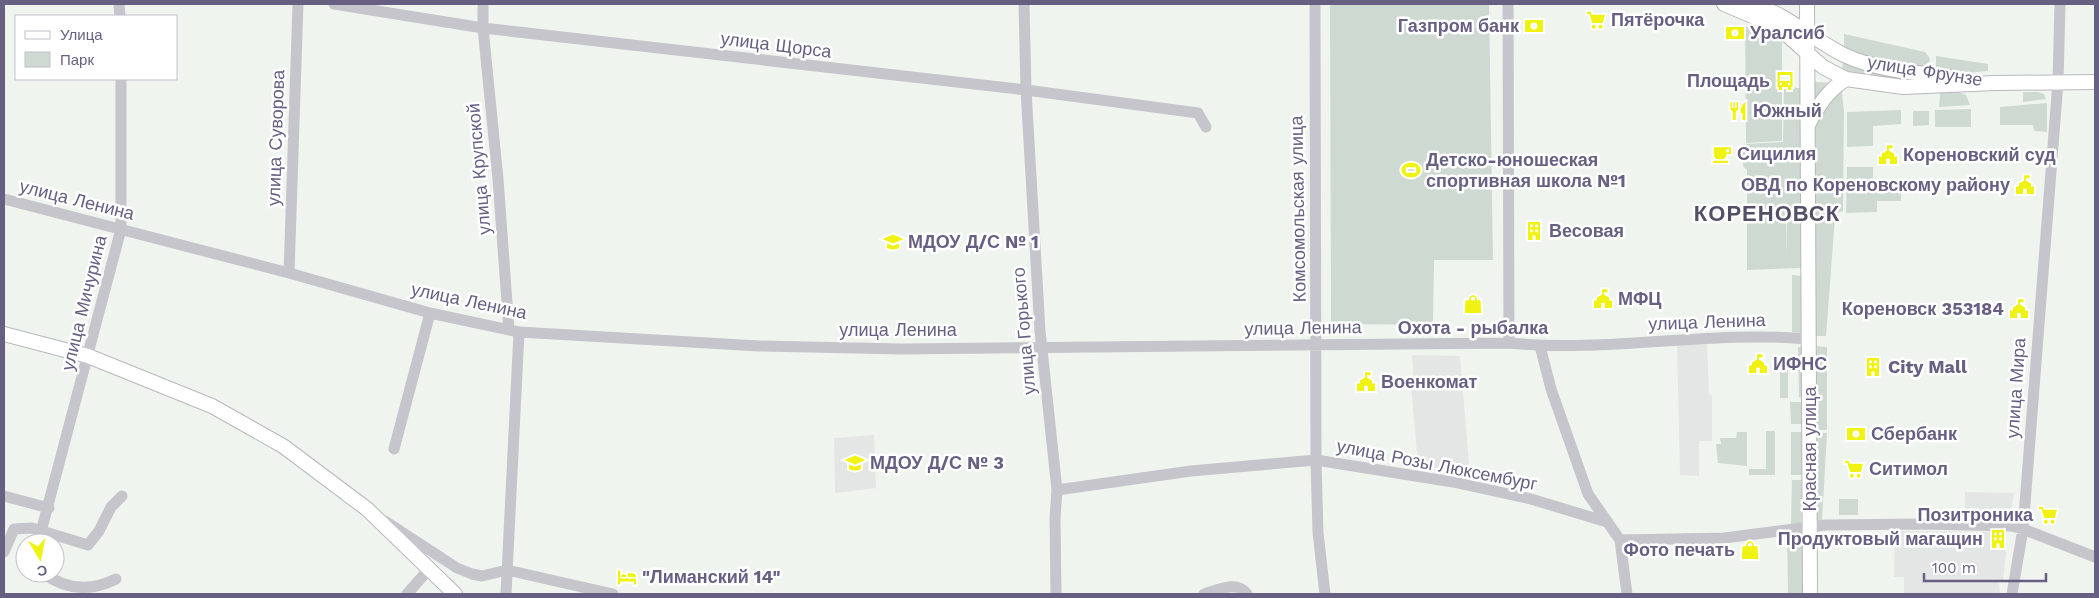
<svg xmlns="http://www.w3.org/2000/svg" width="2099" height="598" font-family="'Work Sans',sans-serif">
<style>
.built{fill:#e4e6e5}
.green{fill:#ced9d2}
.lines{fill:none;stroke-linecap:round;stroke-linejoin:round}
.major-casing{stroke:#b9b7be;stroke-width:16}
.minor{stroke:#c6c5cb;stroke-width:11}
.major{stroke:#fff;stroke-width:14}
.labels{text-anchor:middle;stroke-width:5;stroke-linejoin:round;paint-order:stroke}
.poi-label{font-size:18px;font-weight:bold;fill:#686083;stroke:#fff;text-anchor:start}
.street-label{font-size:18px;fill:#686083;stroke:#fff}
.district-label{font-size:22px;font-weight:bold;letter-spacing:1px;fill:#544f67;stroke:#fff}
</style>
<rect width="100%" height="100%" fill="#f0f4ef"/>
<path class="built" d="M1677,344H1707L1709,394L1712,395V441H1699V476L1680,475Z
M1412,355L1460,356L1470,475L1418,464L1411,386L1414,383Z
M874,435L876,488L835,493L834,438Z
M1965,492L2014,493L2010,517L1965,516Z
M1895,531L2005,532L2006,554L2003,580L1999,583L2000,594H1904V577H1894Z"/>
<path class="green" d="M1330,4H1489L1493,260H1434L1433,325L1331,324Z
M1745,26L1782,38V141L1746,143Z
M1844,34L1925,52L1929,57L1930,61L1922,69L1863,56L1844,46Z
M1936,56L1988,64V71L1965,73L1936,70Z
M1843,63L1908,79L1876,78L1842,70Z
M1812,82L1841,83L1844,112L1843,211L1808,221H1802L1786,214V257L1787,216L1802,223L1801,268L1747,270V170L1743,166V144L1783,142L1784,87L1811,89Z
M1958,92L1966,95L1970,105L1939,107L1940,93Z
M2023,92H2038L2044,94L2046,99L2023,102Z
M2047,103V132L2034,131L2033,125H2000V107Z
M1971,109V127H1935V110Z
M1901,110V124L1873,126V146L1847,147V112Z
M1913,111H1929V125L1913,126Z
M1847,167H1873V183L1901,182V201H1877V212L1846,213Z
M1835,217L1826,336H1813L1814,224Z
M1792,275L1802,276V333L1792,332Z
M1814,346L1827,347V430H1816Z
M1798,347H1804L1805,397H1799Z
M1780,370H1788V398H1780Z
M1790,402H1802V424H1791Z
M1766,431H1775V475H1749V469H1766Z
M1737,432H1747V466L1718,463L1716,444H1721L1720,438H1736Z
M1791,432H1802V475H1791Z
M1816,432L1827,433L1822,521L1814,522Z
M1792,480H1802L1801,524H1791Z
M1839,499H1858V515H1839Z
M1787,536H1803L1802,594H1788Z"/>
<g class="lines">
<g class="major-casing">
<path id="major" d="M1724,4L1778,27L1823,67L1846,79L1903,87L1995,83L2095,82
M1750,4C1785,12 1813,40 1844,55C1878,71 1920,73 1957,78
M1807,4L1810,594
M1808,125C1818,106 1828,90 1846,79
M4,334L88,356L212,406L283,446L367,509L455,594"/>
</g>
<path class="minor" d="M119,4L120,16
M334,4L483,28L1026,90L1198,113L1206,127
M483,4V28L498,179L509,330
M1024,4L1026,90L1040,331L1057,490L1055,518L1056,594
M1315,4L1316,460L1318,533L1325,594
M1508,4L1509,343
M4,199L289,273L430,313L519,332L759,346L902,349L1509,343C1609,353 1709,330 1809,339
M289,273L298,4
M1540,346L1551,389L1588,494L1620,540L1627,594
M394,449L430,313
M1057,490L1191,471L1316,460L1453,482L1531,499L1607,522
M4,496L49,508
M385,521L457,568L472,574L482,576L507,570L613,594
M1620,540L1724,538L1826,525L1922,524L2011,526L2023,529L2095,557
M38,543L121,229V79
M4,552L14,529L32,528L88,545L99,531L111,507L122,496
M43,573C66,590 90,592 116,579
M407,594L429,569
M506,594L519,332
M1204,594C1218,590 1237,580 1247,594
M2012,594L2023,529L2058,82L2060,4"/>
<use href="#major" class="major"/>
</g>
<defs>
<g id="supermarket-bare" transform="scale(1.5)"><path d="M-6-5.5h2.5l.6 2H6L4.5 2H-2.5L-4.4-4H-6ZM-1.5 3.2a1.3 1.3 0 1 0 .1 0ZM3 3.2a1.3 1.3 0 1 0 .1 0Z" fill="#f0f211" stroke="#fff" stroke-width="2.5" paint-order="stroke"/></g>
<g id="bank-bare" transform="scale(1.5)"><path d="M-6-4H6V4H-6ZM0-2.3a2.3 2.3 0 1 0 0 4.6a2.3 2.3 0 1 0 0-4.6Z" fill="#f0f211" stroke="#fff" stroke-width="2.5" paint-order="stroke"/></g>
<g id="bus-bare" transform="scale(1.5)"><path d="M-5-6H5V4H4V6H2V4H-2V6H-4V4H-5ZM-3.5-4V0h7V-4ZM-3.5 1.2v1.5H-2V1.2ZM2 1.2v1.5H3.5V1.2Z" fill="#f0f211" stroke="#fff" stroke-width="2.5" paint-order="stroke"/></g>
<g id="restaurant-bare" transform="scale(1.5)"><path d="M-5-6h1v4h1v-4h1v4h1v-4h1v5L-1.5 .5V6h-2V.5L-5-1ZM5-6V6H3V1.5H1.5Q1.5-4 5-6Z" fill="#f0f211" stroke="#fff" stroke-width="2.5" paint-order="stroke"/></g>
<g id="cafe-bare" transform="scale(1.5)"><path d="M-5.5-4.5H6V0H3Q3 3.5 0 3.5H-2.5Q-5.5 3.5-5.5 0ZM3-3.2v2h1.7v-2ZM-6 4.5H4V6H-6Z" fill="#f0f211" stroke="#fff" stroke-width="2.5" paint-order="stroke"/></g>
<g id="civic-bare" transform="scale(1.5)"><path d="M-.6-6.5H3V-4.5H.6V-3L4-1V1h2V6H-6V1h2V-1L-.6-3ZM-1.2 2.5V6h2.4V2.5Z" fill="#f0f211" stroke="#fff" stroke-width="2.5" paint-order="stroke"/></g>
<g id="stadium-bare" transform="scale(1.5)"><path d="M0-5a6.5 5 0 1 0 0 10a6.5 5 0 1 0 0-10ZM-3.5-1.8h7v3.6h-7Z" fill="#f0f211" stroke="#fff" stroke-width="2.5" paint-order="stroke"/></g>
<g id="building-bare" transform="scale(1.5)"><path d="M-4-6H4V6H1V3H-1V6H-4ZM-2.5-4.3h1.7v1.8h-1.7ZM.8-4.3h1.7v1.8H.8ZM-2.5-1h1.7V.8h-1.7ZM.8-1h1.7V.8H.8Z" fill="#f0f211" stroke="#fff" stroke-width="2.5" paint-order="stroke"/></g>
<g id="school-bare" transform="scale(1.5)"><path d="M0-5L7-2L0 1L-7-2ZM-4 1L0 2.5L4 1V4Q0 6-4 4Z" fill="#f0f211" stroke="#fff" stroke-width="2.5" paint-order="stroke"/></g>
<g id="shop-bare" transform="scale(1.5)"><path d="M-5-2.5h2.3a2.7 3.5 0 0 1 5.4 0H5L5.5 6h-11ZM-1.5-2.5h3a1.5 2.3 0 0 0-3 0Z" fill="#f0f211" stroke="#fff" stroke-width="2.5" paint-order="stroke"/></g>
<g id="hotel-bare" transform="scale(1.5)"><path d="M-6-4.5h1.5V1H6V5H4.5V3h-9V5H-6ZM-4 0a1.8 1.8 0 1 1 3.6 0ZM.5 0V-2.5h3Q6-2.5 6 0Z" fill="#f0f211" stroke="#fff" stroke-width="2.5" paint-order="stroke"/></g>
</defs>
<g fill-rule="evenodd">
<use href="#supermarket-bare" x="1596" y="20"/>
<use href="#bank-bare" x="1534" y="26"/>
<use href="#bank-bare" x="1735" y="33"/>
<use href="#bus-bare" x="1785" y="81"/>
<use href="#restaurant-bare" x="1738" y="111"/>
<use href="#cafe-bare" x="1722" y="154"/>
<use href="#civic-bare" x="1888" y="155"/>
<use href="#stadium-bare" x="1411" y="170"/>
<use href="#civic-bare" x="2025" y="185"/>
<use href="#building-bare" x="1534" y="231"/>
<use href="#school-bare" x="893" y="242"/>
<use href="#civic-bare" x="1603" y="299"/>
<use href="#shop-bare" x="1473" y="304"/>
<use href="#civic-bare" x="2019" y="309"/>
<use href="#civic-bare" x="1758" y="364"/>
<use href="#building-bare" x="1873" y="367"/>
<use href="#civic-bare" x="1366" y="382"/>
<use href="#bank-bare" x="1856" y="434"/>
<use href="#school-bare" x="855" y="463"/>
<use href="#supermarket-bare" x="1854" y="469"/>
<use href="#supermarket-bare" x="2048" y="515"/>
<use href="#building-bare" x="1998" y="539"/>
<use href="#shop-bare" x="1750" y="550"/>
<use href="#hotel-bare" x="627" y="577"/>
</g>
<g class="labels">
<g class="poi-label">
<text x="1611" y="26">Пятёрочка</text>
<text x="1519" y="32" text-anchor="end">Газпром банк</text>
<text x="1750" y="39">Уралсиб</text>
<text x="1770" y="87" text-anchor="end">Площадь</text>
<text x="1753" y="117">Южный</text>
<text x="1737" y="160">Сицилия</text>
<text x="1903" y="161">Кореновский суд</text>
<text x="1426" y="166">Детско-юношеская<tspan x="1426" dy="21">спортивная школа №1</tspan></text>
<text x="2010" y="191" text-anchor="end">ОВД по Кореновскому району</text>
<text x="1549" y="237">Весовая</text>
<text x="908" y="248">МДОУ Д/С № 1</text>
<text x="1618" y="305">МФЦ</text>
<text x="2004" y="315" text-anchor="end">Кореновск 353184</text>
<text x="1473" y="334" text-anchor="middle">Охота - рыбалка</text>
<text x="1773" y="370">ИФНС</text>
<text x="1888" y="373">City Mall</text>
<text x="1381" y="388">Военкомат</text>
<text x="1871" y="440">Сбербанк</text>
<text x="870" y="469">МДОУ Д/С № 3</text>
<text x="1869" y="475">Ситимол</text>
<text x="2033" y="521" text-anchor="end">Позитроника</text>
<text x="1983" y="545" text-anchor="end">Продуктовый магащин</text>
<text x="1735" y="556" text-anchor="end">Фото печать</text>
<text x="642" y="583">"Лиманский 14"</text>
</g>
<g class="street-label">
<text transform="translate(776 45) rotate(7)" y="6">улица Щорса</text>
<text transform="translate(1925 71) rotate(9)" y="6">улица Фрунзе</text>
<text transform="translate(276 138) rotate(-88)" y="6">улица Суворова</text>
<text transform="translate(479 169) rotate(-95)" y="6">улица Крупской</text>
<text transform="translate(77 200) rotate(14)" y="6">улица Ленина</text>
<text transform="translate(1298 209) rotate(-91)" y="6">Комсомольская улица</text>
<text transform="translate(469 301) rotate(12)" y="6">улица Ленина</text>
<text transform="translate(84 303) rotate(-76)" y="6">улица Мичурина</text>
<text transform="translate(1707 322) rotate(-2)" y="6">улица Ленина</text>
<text transform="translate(1303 328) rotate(-1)" y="6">улица Ленина</text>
<text x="898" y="336">улица Ленина</text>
<text transform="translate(1024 331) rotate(-95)" y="6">улица Горького</text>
<text transform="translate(2016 388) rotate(-86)" y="6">улица Мира</text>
<text transform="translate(1810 449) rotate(-90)" y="6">Красная улица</text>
<text transform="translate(1437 465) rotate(11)" y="6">улица Розы Люксембург</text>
</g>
<g class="district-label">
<text x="1767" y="221">КОРЕНОВСК</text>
</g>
</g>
<rect width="2099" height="598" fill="none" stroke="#686083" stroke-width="10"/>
<rect x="15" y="15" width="162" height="65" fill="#ffffff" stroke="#c3bfcd"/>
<rect x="25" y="31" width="25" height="8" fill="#ffffff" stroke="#c3bfcd"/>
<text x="60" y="40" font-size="15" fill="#686083">Улица</text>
<rect x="25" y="52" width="25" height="15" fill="#ced9d2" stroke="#c3bfcd"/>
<text x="60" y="65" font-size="15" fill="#686083">Парк</text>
<g transform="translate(40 558) rotate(170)"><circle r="24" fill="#ffffff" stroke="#c3bfcd"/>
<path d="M0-4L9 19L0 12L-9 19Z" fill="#f0f211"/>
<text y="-8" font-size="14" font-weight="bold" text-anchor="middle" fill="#686083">С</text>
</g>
<path d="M1924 573v8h122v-8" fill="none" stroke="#686083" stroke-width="2.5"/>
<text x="1932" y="573" font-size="15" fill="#686083" stroke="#ffffff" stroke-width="4" paint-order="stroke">100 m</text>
</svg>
